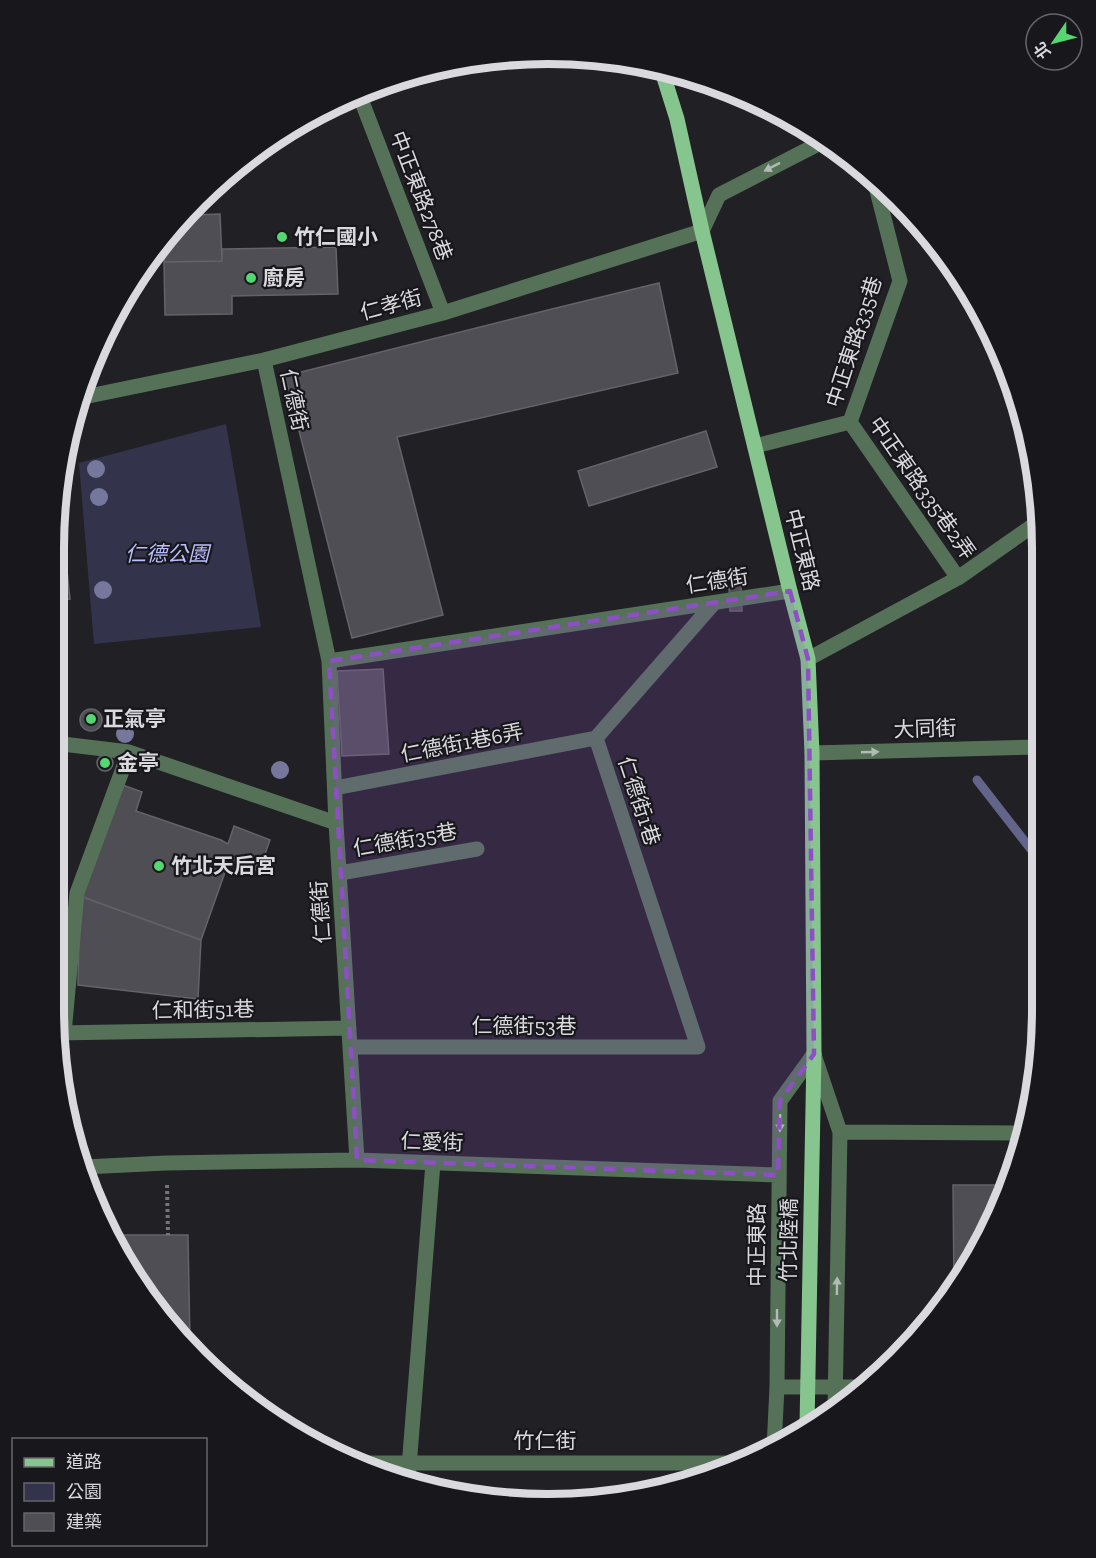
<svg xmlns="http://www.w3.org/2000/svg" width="1096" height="1558" font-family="'Zilla Slab','Noto Sans TC',serif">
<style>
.green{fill:#33344c}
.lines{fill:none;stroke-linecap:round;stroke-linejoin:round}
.stream{stroke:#626489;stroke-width:9}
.building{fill:#4e4e54;stroke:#636369;stroke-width:1.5}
.path{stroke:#75757a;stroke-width:4;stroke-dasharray:3 3;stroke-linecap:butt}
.minor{stroke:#557258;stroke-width:15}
.major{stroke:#87c58f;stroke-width:15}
.major-bridge{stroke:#87c58f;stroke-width:15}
.tree{fill:#75779c}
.oneway{fill:#b2bbb6}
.marked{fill:#8e4fc5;fill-opacity:0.2;stroke:#8e4fc5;stroke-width:4.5;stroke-dasharray:12 8;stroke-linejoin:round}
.poi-dot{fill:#56d671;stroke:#17171c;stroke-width:2}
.labels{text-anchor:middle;stroke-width:4.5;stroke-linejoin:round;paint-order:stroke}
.street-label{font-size:21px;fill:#dadade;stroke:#17171c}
.poi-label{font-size:21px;font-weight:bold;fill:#dadade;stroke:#17171c;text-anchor:start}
.park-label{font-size:21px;font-style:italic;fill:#bbbefd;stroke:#17171c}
.rim{fill:none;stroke:#dadade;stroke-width:8}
</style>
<rect width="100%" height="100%" fill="#202025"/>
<path class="green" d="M226,424L261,627L94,644L79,463Z"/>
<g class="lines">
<path class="stream" d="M977,780L1040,861"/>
</g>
<path class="building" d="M220,214L222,261L164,262L163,248L191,215Z
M336,247L338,294L232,296V314L165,315L164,262L222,261V249Z
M659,283L678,373L397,437L443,615L352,638L285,376L552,309Z
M706,431L717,467L589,506L578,471Z
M63,533L70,599L54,601V548L55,534Z
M741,585L742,611H730L729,586Z
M383,669L389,754L342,756L337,671Z
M80 720a11 11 0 1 1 22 0a11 11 0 1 1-22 0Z
M97 763a8 8 0 1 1 16 0a8 8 0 1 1-16 0Z
M120,784L142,792L136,811L221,840L228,844L234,826L270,840L259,871L229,861L201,940L80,896Z
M80,896L201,940L198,999L78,985Z
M953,1185H1007L991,1228L954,1288Z
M115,1235H188L190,1344L137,1284Z"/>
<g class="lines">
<path class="path" d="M167,1185L168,1235"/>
<path class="minor" d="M359,94L443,313
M264,360L329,661L336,823L357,1160
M84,397L264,360L443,313L702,231L719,195L824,141
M850,422L958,578
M755,446L850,422L900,281L874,179
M808,659L958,578L1038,522
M329,661L790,591
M54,743L129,752L336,823
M812,753L1039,747
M335,788L596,738
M340,873L477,849
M57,1033L349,1028
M64,1033L77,893L129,752
M350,1047H698L596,738L714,603
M815,1058L840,1132L835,1407
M840,1132L1026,1133
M84,1167L166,1163L357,1160L778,1175
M777,1387H865
M774,1448L777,1387L780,1101L814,1054
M353,1463H738
M408,1480L433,1163"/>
<path class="major" d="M661,68L677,119L702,231L790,591L808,659L812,753L814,1054"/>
<path class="major-bridge" d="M807,1426L814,1054"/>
</g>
<g class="tree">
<circle cx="96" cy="469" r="9"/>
<circle cx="99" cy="497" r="9"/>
<circle cx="103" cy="590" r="9"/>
<circle cx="125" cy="734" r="9"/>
<circle cx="280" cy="770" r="9"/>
</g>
<defs><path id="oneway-solid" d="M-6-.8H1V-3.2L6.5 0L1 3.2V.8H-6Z" transform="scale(1.5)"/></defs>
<g class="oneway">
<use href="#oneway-solid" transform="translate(772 167) rotate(153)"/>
<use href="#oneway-solid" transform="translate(870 752) rotate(-2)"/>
<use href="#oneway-solid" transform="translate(780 1123) rotate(91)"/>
<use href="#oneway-solid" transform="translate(837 1286) rotate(-89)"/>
<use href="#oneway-solid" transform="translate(777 1318) rotate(90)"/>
</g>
<path class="marked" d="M790,591L808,659L814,1054L780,1101L778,1175L357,1160L329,661Z"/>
<g class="poi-dot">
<circle cx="282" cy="237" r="6"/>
<circle cx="251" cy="278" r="6"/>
<circle cx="91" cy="719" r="6"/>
<circle cx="105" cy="763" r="6"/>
<circle cx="159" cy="866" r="6"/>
</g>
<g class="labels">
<g class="street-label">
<text transform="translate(421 196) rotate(69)" y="7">中正東路278巷</text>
<text transform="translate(391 305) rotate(-15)" y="7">仁孝街</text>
<text transform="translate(854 342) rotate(-72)" y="7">中正東路335巷</text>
<text transform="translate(294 400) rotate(78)" y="7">仁德街</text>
<text transform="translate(922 488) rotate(55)" y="7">中正東路335巷2弄</text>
<text transform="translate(802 550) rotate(76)" y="7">中正東路</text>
<text transform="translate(717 581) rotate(-9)" y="7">仁德街</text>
<text transform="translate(925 729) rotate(-2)" y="7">大同街</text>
<text transform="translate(462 743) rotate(-11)" y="7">仁德街1巷6弄</text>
<text transform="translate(639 801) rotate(72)" y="7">仁德街1巷</text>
<text transform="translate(405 840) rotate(-10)" y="7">仁德街35巷</text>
<text transform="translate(321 912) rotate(-94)" y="7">仁德街</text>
<text transform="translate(203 1010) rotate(-1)" y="7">仁和街51巷</text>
<text x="524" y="1033">仁德街53巷</text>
<text transform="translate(432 1142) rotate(2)" y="7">仁愛街</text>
<text transform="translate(789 1240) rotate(-89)" y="7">竹北陸橋</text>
<text transform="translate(757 1245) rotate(-90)" y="7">中正東路</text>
<text x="545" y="1448">竹仁街</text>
</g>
<g class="poi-label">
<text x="294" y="244">竹仁國小</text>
<text x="263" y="285">廚房</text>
<text x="103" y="726">正氣亭</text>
<text x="117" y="770">金亭</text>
<text x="171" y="873">竹北天后宮</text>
</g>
<g class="park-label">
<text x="167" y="561">仁德公園</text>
</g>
</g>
<path d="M0 0H1096V1558H0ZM548 64H548A484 484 0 0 1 1032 548V1010A484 484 0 0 1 548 1494H548A484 484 0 0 1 64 1010V548A484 484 0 0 1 548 64Z" fill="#17171c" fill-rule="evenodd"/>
<path class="rim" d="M548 64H548A484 484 0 0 1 1032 548V1010A484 484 0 0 1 548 1494H548A484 484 0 0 1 64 1010V548A484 484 0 0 1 548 64Z"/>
<rect x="12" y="1438" width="195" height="108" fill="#17171c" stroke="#65656a" stroke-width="1.5"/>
<rect x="24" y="1458" width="30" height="9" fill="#87c58f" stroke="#65656a" stroke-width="1.5"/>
<text x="66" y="1468" font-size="18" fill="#dadade">道路</text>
<rect x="24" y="1483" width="30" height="18" fill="#33344c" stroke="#65656a" stroke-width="1.5"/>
<text x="66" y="1498" font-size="18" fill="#dadade">公園</text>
<rect x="24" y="1513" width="30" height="18" fill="#4e4e54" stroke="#65656a" stroke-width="1.5"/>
<text x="66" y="1528" font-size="18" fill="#dadade">建築</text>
<g transform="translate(1054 42) rotate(235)"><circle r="28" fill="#17171c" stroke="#65656a" stroke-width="1.5"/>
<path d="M0-4.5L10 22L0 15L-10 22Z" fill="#56d671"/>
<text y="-9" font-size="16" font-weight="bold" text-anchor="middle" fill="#dadade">北</text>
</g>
</svg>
